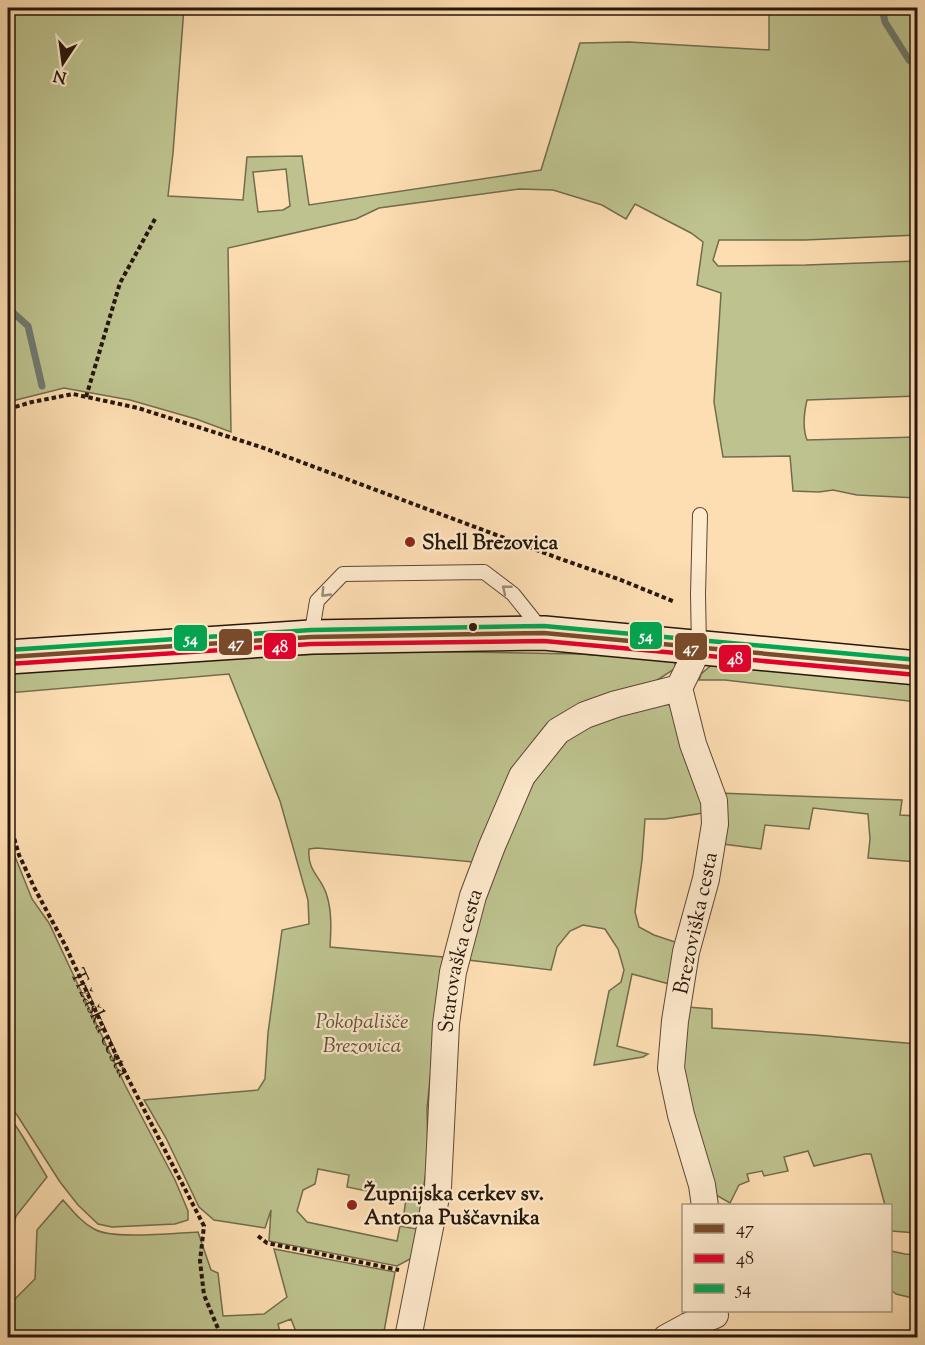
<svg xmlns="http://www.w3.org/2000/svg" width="925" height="1345" font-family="'Sorts Mill Goudy',serif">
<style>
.green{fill:#bdc28e;stroke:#726c4c;stroke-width:1.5;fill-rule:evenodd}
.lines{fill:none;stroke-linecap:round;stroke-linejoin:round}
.stream{stroke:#707970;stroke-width:7}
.service-casing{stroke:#5c4835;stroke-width:16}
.minor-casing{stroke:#5c4835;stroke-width:28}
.secondary-casing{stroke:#26160b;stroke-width:36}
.path{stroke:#26160b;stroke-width:4;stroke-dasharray:4.5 3;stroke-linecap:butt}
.service{stroke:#feeacd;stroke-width:14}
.minor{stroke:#feeacd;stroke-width:26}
.secondary{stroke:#feeacd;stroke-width:33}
.bus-1-casing{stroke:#feeacd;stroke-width:9}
.bus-2-casing{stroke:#feeacd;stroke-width:9}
.bus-3-casing{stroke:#feeacd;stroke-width:9}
.bus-1{stroke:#7a4b2a;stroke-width:4.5}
.bus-2{stroke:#e4002b;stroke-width:4.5}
.bus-3{stroke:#00a651;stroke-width:4.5}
.oneway{stroke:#9d8b76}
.poi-dot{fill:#8f2418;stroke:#feeacd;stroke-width:2}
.bus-dot{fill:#26160b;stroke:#feeacd;stroke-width:2}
.labels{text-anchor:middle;stroke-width:4.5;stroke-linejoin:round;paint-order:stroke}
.poi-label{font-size:21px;font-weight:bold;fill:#26160b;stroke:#feeacd;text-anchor:start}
.street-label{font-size:21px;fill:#26160b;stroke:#feeacd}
.park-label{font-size:21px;font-style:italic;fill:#5b5239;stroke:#feeacd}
.line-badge{stroke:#feeacd;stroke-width:2}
.badge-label{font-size:16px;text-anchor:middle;font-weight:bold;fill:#fff}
</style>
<rect width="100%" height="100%" fill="#fddeb2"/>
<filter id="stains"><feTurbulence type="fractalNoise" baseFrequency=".00333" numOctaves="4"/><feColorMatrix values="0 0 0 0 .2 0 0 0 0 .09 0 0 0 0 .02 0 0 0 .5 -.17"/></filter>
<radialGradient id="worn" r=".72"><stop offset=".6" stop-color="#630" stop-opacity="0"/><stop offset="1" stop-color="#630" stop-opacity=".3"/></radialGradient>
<path class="green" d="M8,8H184L173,153L168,196L243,200L247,157L302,156L309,205L541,170L580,43L629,42L769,50V8H917V235L805,240H719L713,260L718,266L806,265L917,261V396L807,400C804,413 802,427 807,440L917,437V498L857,495L833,490L819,492L793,491L790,456L723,457L714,402L721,293L697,285L703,242L691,233L635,204L626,219L602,205L553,190L519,189L379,208L356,219L228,248L231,432L196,419L130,400L64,388L8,402ZM286,169L290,206L283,210L258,212L253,172Z
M409,651L579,654L674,660L676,668L651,684L583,706L474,862L317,848L309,849C307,872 322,877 327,896C332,912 331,931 330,947L443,957L427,1108L428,1159L419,1216L404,1213L406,1199L347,1187L349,1175L318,1169L315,1184L303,1190L297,1211L307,1222L397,1241L400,1226L417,1229L412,1258L397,1266L269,1241L271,1210L265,1228L214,1220L199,1207L166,1138L144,1100L258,1090L265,1079L268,1033L282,930L309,924L308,900L280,801L229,674L8,693V673L237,657Z
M714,663L917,683V702L725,680H699L701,674Z
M664,702L673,708L700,781L703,813L665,819H645L642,860L635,912L639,927L654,935L681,944L673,985L632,974L617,1046L648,1054L643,1057L594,1065L609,991L621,982L624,970L618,949L605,929L583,925L570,931L557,947L551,970L468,960L478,910L523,799L540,771L567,738L594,722Z
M719,793L902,800L900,815L917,816V862L868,858L870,839L868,814L813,808L809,829L765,825L761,849L723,844Z
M8,839L32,899L49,923L125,1085L175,1180L188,1211V1220L175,1224L112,1227L98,1224L78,1205L60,1182L17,1115L8,1104Z
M687,1007L712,1009V1028L815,1035L917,1044V1233L891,1231L890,1206L885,1205L871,1154H865L814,1166L808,1151L784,1157L788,1171L764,1176L762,1171L747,1174L749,1181L739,1185L730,1203L716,1195L684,1082L682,1037Z
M8,1114L23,1137L47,1177L16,1216L8,1247Z
M63,1200C73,1211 81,1222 94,1229C113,1240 174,1233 198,1232L211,1270L218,1273L223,1316L264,1314L287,1297L274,1249L395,1272L383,1337H298L291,1319L278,1324L281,1336L264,1337L260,1334L234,1338L8,1337V1305L11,1303L35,1279L37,1230Z
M891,1251L905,1254L917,1255V1299L896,1294L891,1290Z"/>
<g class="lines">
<path class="stream" d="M882,8L885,22L909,60L918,67
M8,308L28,326L42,386"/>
<g class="service-casing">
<path id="service" d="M311,637L317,601L343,574L484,572L513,594L541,629
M699,647L698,594L700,515"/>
</g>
<g class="minor-casing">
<g id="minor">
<path d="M699,647L679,688L693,744L714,801L715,824L706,879L686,952L675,1021L671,1068L681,1115L702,1185L705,1206"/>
<path id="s2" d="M408,1338L438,1187L446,1024L453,972L473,896L492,846L522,776L558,731L585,715L616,704L679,688"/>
<path d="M666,1338L688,1326L715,1315"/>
</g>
</g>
<g class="secondary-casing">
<path id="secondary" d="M8,657L311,637L544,633L918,668"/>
</g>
<g class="path">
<path d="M86,397L120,283L155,219"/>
<path d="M8,409L32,402L73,394L138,408L261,447L558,558L621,580L675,602"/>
<path id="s1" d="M8,817L19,855L35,889L65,945L117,1057L204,1226L200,1261L204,1295L222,1338"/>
<path d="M258,1236L267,1243L399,1270"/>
</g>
<use href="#service" class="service"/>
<use href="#minor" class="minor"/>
<use href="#secondary" class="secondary"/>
<g class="bus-1-casing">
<path id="bus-1" d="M8,657L311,637L544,633L918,668"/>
</g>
<g class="bus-2-casing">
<path id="bus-2" d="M8,664L311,644L544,641L917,675"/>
</g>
<g class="bus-3-casing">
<path id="bus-3" d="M8,650L311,630L544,626L918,660"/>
</g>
<use href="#bus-1" class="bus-1"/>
<use href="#bus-2" class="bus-2"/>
<use href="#bus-3" class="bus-3"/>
</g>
<defs><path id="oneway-chevron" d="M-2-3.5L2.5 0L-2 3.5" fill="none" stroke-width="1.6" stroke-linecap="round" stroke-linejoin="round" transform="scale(1.5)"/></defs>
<g class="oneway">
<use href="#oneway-chevron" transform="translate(506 589) rotate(-141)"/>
<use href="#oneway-chevron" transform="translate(325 593) rotate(134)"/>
</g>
<g class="poi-dot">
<circle cx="410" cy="542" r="6"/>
<circle cx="352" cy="1205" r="6"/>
</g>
<circle class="bus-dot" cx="473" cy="627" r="5"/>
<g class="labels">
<g class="poi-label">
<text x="422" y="549">Shell Brezovica</text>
<text x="364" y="1200">Župnijska cerkev sv.<tspan x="364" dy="24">Antona Puščavnika</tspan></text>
</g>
<g class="street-label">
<text transform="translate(695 923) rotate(-78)" y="7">Brezoviška cesta</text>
<text dy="7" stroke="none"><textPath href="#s2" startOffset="382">Starovaška cesta</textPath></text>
<text dy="7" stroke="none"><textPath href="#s1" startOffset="226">Tržaška cesta</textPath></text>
</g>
<g class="park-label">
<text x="362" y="1028">Pokopališče<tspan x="362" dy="24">Brezovica</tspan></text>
</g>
</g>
<g class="line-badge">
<rect x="629" y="621" width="34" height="29" rx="6" fill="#00a651"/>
<rect x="173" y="624" width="35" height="28" rx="6" fill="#00a651"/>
<rect x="218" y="628" width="35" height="28" rx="6" fill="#7a4b2a"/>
<rect x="263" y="632" width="34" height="28" rx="6" fill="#e4002b"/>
<rect x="674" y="632" width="34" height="29" rx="6" fill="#7a4b2a"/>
<rect x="718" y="644" width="34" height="29" rx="6" fill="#e4002b"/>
</g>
<g class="badge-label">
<text x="646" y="641">54</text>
<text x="191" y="644">54</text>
<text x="236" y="648">47</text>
<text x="280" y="652">48</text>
<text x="691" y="653">47</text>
<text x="735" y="664">48</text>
</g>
<rect width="925" height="1345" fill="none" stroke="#fddeb2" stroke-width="30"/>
<rect x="9" y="9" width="907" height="1327" fill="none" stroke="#26160b" stroke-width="3"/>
<rect x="15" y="15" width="895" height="1315" fill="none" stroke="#26160b" stroke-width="1.5"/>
<rect x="682" y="1204" width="210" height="108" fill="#feeacd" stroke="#a8957f" stroke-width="1.5"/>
<rect x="694" y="1224" width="30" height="9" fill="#7a4b2a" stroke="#a8957f" stroke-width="1.5"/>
<text x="736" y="1234" font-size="18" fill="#26160b">47</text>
<rect x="694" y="1254" width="30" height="9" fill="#e4002b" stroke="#a8957f" stroke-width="1.5"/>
<text x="736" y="1264" font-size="18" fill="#26160b">48</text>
<rect x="694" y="1284" width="30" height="9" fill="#00a651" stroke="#a8957f" stroke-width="1.5"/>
<text x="736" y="1294" font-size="18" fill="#26160b">54</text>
<g transform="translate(63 63) rotate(193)" stroke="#feeacd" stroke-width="4.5" paint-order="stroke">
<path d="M0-4.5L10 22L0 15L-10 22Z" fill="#26160b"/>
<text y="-9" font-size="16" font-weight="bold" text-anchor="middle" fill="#26160b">N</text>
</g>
<rect width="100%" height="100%" filter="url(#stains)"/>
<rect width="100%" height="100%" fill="url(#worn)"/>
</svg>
